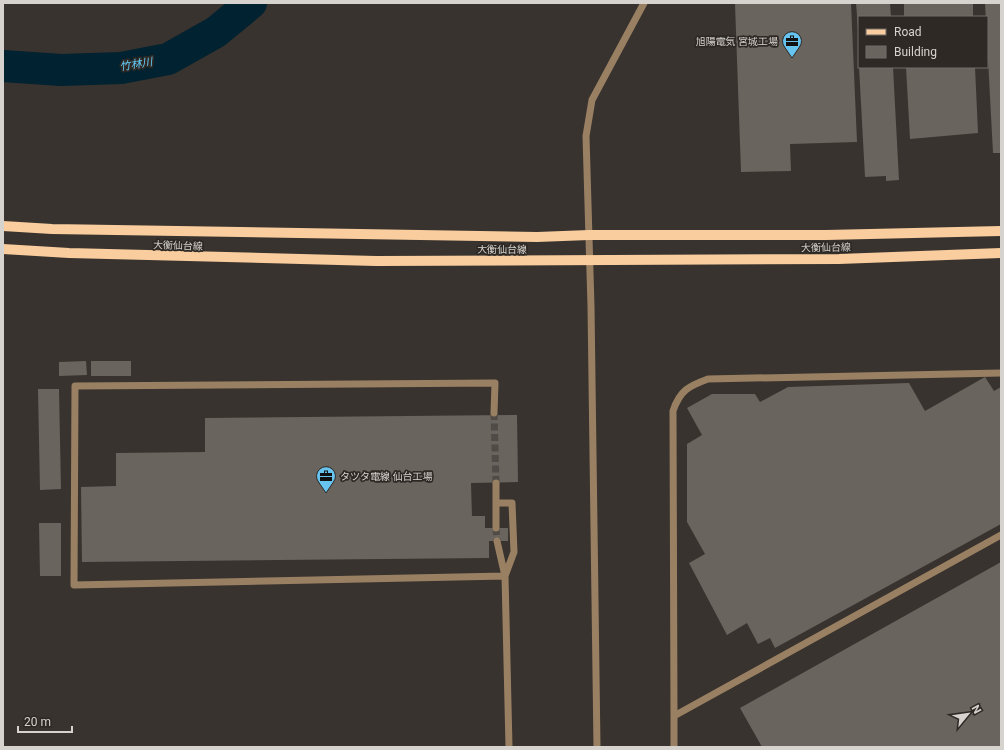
<svg xmlns="http://www.w3.org/2000/svg" width="1004" height="750" font-family="Roboto,'Noto Sans JP',sans-serif">
<style>
.lines{fill:none;stroke-linecap:round;stroke-linejoin:round}
.river{stroke:#012230;stroke-width:32}
.building{fill:#69645e}
.minor-tunnel{stroke:#504b46;stroke-width:7;stroke-dasharray:7 3.5;stroke-linecap:butt}
.minor{stroke:#9a8063;stroke-width:7}
.major{stroke:#f9cd9e;stroke-width:10}
.labels{text-anchor:middle;stroke-width:3.5;stroke-linejoin:round;paint-order:stroke}
.poi-label{font-size:10px;fill:#d6d3cf;stroke:#2e2924;text-anchor:end}
.street-label{font-size:10px;fill:#d6d3cf;stroke:#2e2924}
.water-label{font-size:11px;font-style:italic;fill:#64cdfb;stroke:#2e2924}
</style>
<rect width="100%" height="100%" fill="#38332e"/>
<g class="lines">
<path class="river" d="M3,66L61,70L121,68L168,59L216,32L251,3"/>
</g>
<path class="building" d="M769,3H851L857,142L790,144L791,171L741,172L735,4Z
M856,3H890L891,17H859V41Z
M904,3H973V17H904Z
M985,3H1001V153H993Z
M859,67H893L899,180L886,181V176L865,177Z
M906,67H975L978,133L910,139Z
M86,361L87,375L59,376V362Z
M91,361H131V376H91Z
M985,377L994,391L1001,387V524L775,648L770,638L758,644L747,623L727,635L689,563L705,554L687,522V444L702,435L687,408L712,394H755L760,402L788,387L909,383L925,411Z
M38,389H59L61,489L40,490Z
M517,415L518,482L471,483L472,516H485V528H508V541H489V558L82,562L81,487L116,486V453L205,452V418Z
M39,523H61V576H40Z
M1001,562V747H762L740,708Z"/>
<g class="lines">
<path class="minor-tunnel" d="M494,413L496,483
M496,528L497,541"/>
<path class="minor" d="M494,413L495,383L75,386L74,585L505,576
M496,503H512L514,552L505,576
M496,528V483
M497,541L505,576L509,747
M674,716L673,411C680,390 689,386 708,379L1001,373
M597,747L591,306L586,136L592,100L644,3
M674,747V716L1001,535"/>
<path class="major" d="M3,226L52,229L537,237L589,235H826L1001,231
M3,249L69,253L376,261L839,259L1001,253"/>
</g>
<defs>
<g id="office-pin" transform="scale(1)"><path d="M0 17L-7.5 6A9.5 9.5 0 1 1 7.5 6Z" fill="#66c4ef" stroke="#2e2924"/><path d="M-6-3h4V-5.5h4V-3h4V5H-6ZM-1-4.5V-3h2v-1.5ZM-6 0V1H6V0Z" fill="#111"/></g>
</defs>
<g fill-rule="evenodd">
<use href="#office-pin" x="792" y="41"/>
<use href="#office-pin" x="326" y="476"/>
</g>
<g class="labels">
<g class="poi-label">
<text x="778" y="45">旭陽電気 宮城工場</text>
<text x="340" y="480" text-anchor="start">タツタ電線 仙台工場</text>
</g>
<g class="street-label">
<text transform="translate(178 245) rotate(2)" y="4">大衡仙台線</text>
<text transform="translate(826 247) rotate(-1)" y="4">大衡仙台線</text>
<text x="502" y="253">大衡仙台線</text>
</g>
<g class="water-label">
<text transform="translate(136 64) rotate(-9)" y="4">竹林川</text>
</g>
</g>
<rect width="1004" height="750" fill="none" stroke="#d6d3cf" stroke-width="8"/>
<rect x="858" y="16" width="130" height="52" fill="#2e2924" stroke="#716d68"/>
<rect x="866" y="29" width="20" height="6" fill="#f9cd9e" stroke="#716d68"/>
<text x="894" y="36" font-size="12" fill="#d6d3cf">Road</text>
<rect x="866" y="46" width="20" height="12" fill="#69645e" stroke="#716d68"/>
<text x="894" y="56" font-size="12" fill="#d6d3cf">Building</text>
<g transform="translate(968 714) rotate(61)" stroke="#2e2924" stroke-width="3" paint-order="stroke">
<path d="M0-3L7 15L0 10L-7 15Z" fill="#d6d3cf"/>
<text y="-6" font-size="11" font-weight="bold" text-anchor="middle" fill="#d6d3cf">N</text>
</g>
<path d="M18 726v6h54v-6" fill="none" stroke="#d6d3cf" stroke-width="2"/>
<text x="24" y="726" font-size="12" fill="#d6d3cf" stroke="#2e2924" stroke-width="3" paint-order="stroke">20 m</text>
</svg>
